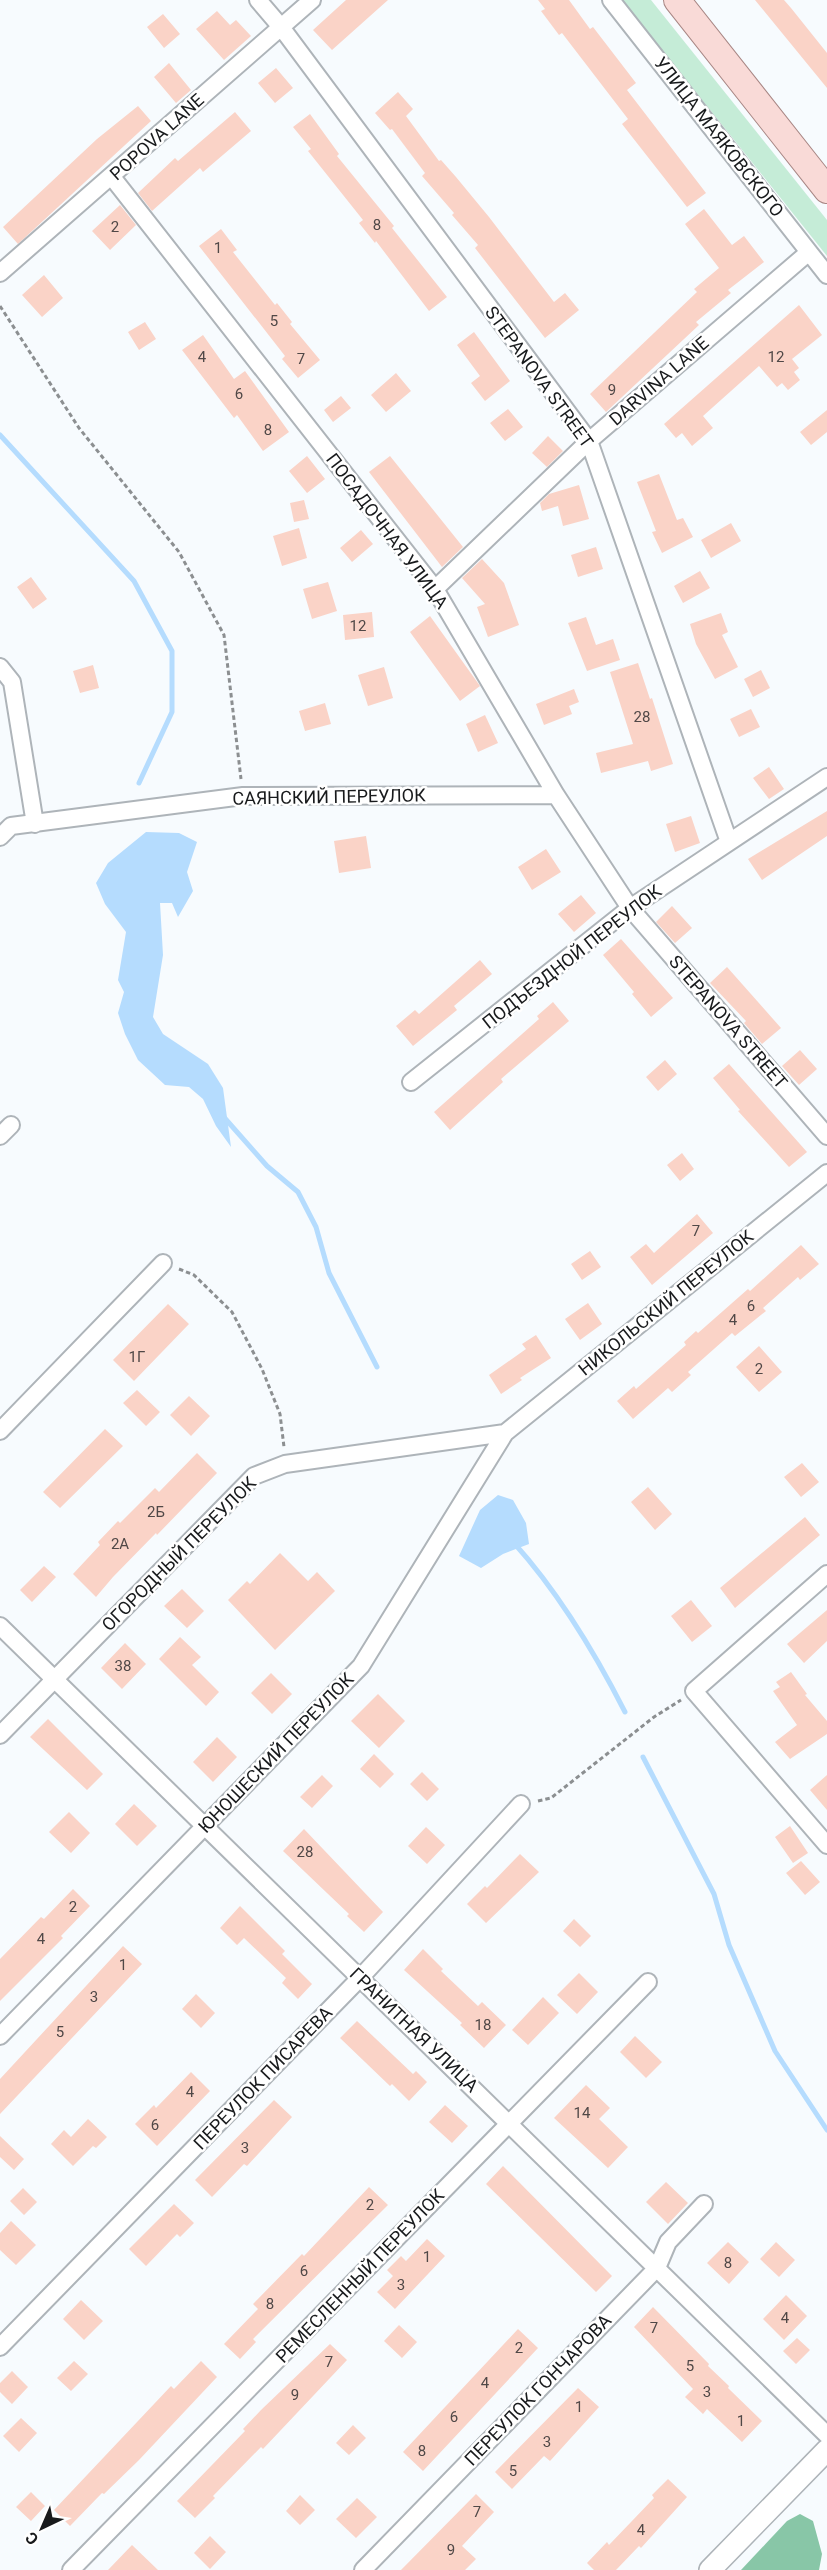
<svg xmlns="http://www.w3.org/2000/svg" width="827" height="2570" font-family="Roboto,sans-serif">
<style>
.green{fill:#c5ecd7}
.forest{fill:#88c6a7}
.water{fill:#b5dcfe}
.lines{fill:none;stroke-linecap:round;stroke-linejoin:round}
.stream{stroke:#b5dcfe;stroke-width:5}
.building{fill:#fad3c7}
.minor-casing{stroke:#aeb4b9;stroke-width:20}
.tertiary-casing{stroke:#aeb4b9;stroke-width:24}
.primary-casing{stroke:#a88785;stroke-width:28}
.path{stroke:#8c8f91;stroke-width:3;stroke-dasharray:4.5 3;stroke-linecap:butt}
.minor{stroke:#fff;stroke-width:16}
.tertiary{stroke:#fff;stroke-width:21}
.primary{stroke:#f9dad7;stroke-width:26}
.labels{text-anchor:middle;stroke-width:5;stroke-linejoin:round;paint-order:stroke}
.number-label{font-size:15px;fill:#504847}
.street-label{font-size:18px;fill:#181a1c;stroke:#fff}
</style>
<rect width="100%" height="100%" fill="#f7fbfe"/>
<path class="green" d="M622,0H651L827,220V256Z"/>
<path class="forest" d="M800,2514L813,2521L822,2554L819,2570H741L787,2521Z"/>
<path class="water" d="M146,832L179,833L197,842L187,872L193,891L178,917L172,903H160L163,955L153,1017L163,1034L208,1064L223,1088L231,1147L216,1126L203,1099L189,1087L165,1085L138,1060L125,1034L118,1013L124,992L118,980L126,932L105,904L96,883L108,863Z
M498,1495L513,1500L526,1523L529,1544L503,1554L481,1568L459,1556L480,1510Z"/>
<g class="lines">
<path class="stream" d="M0,435L134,581L172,651V712L139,783
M222,1115L267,1166L298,1192L316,1227L329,1273L377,1367
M514,1543C559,1593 595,1653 625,1712
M643,1757L714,1894L729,1945L775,2051L827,2130"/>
</g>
<path class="building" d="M346,0H388L332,50L313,30Z
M538,0H569L590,29L593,27L636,83L627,90L706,193L687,207L622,124L628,119L562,33L559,35L541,11L545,9Z
M755,0H784L791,8L827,53V88Z
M217,11L230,25L236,20L251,36L224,60L196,29Z
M163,14L180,34L164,48L147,27Z
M169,63L191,90L176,103L154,77Z
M276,68L293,88L275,103L258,83Z
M398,92L413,109L406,116L439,161L441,160L456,177L489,217L554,302L565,293L579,310L545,338L475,248L478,245L452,215L454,213L422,176L425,173L392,129L390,130L375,113Z
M138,106L151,121L18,244L3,227L97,139Z
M235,112L251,131L203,172L200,168L152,211L138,193L175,158L178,161Z
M310,114L339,154L337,156L394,226L392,228L447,297L429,311L376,241L375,243L359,223L363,220L308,151L311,149L293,127Z
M120,205L136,225L110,250L92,231Z
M704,209L732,245L744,236L764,262L728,290L731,293L696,322L699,325L606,412L590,394L697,292L694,289L719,268L685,224Z
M221,229L237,250L233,252L275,305L277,303L292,322L290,324L320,360L298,378L282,359L285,356L199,246Z
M44,275L63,298L42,317L22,295Z
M799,305L822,335L792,359L799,368L794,372L800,380L788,390L782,383L777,387L759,366L703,416L713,428L692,446L682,433L676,438L664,424Z
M145,322L156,339L139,350L128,332Z
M474,332L510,381L485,401L471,383L480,376L457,345Z
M203,335L234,379L245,371L289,432L263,451L237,415L234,418L182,350Z
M396,373L411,391L386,412L371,395Z
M341,396L351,408L333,422L324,410Z
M508,409L523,427L505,441L490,423Z
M827,410V432L811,445L800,432Z
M548,436L563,451L547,467L532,453Z
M307,456L325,479L307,493L289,471Z
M390,456L463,547L442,567L369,472Z
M659,474L677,520L683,518L693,537L662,553L652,532L656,531L637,482Z
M579,485L589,519L563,526L558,506L542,511L540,503L549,494Z
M304,500L309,519L294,522L290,503Z
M731,523L741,541L711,558L701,540Z
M299,528L307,558L282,566L273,536Z
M361,530L373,544L352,562L340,548Z
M596,547L603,569L578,577L571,555Z
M482,559L504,583L519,625L488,637L477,607L485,604L462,578Z
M700,571L710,588L683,603L674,586Z
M31,577L47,599L33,609L17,587Z
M328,582L337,611L312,619L303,589Z
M372,612L374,637L345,640L343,615Z
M721,613L728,632L722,635L738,667L715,679L696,644L690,624Z
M430,616L480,686L460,701L410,632Z
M586,617L596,645L613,639L620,660L587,671L568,623Z
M638,663L650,699L652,698L673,764L651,771L648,761L601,773L596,753L633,744L610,672Z
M93,665L99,688L80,693L73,671Z
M384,667L393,698L368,706L358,675Z
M761,670L770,688L753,697L744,679Z
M574,689L579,702L569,706L572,714L544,725L536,704Z
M325,703L331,724L305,731L299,711Z
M751,709L760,727L739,737L730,719Z
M485,715L498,743L478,752L466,724Z
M769,767L784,789L769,799L753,778Z
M827,811V836L762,880L748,859Z
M691,816L700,843L675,852L666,824Z
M366,836L371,868L339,873L334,841Z
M546,849L561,872L532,890L518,867Z
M581,895L596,913L574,932L558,914Z
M672,906L692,928L675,943L656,922Z
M621,939L673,998L651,1017L632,994L634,992L603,955Z
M480,960L492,974L454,1006L457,1010L413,1046L396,1026L415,1010L419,1014Z
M727,967L781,1028L762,1044L744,1023L746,1021L710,983Z
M553,1002L569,1021L501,1079L503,1082L450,1130L434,1112L539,1019L537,1016Z
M800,1050L817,1069L799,1085L782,1066Z
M665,1060L677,1074L658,1091L646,1077Z
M729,1064L807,1152L789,1167L738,1111L740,1110L713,1078Z
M682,1153L694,1169L680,1181L667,1165Z
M697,1214L713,1233L652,1285L630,1257L646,1244L654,1253Z
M801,1245L819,1264L800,1280L798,1277L763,1308L766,1311L735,1336L732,1333L688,1372L691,1375L672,1392L668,1388L633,1419L617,1401L634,1386L636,1389L686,1345L684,1342L696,1331L698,1333L748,1289L750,1291Z
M590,1251L601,1267L582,1280L571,1264Z
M588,1303L602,1324L580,1340L565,1319Z
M168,1304L189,1324L134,1381L113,1360Z
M536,1335L551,1358L520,1378L522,1380L501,1394L489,1375L526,1349L522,1344Z
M759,1346L782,1372L759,1392L736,1367Z
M137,1390L160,1412L146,1426L123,1403Z
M189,1396L210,1416L191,1436L170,1415Z
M105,1429L123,1446L60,1508L43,1492Z
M197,1453L217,1473L157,1535L156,1533L113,1577L96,1597L73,1574L100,1545L98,1542L118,1521L120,1523L155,1488L159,1492Z
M802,1463L819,1482L801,1497L784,1477Z
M648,1487L672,1514L655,1530L631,1502Z
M805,1517L820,1535L735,1608L720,1588Z
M280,1553L308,1581L317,1572L335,1591L275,1650L228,1600L247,1581L250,1584Z
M44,1566L56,1577L32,1602L20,1590Z
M182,1589L204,1611L187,1628L164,1606Z
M691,1600L712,1626L692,1642L671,1616Z
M827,1610V1641L804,1663L787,1644Z
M180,1637L201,1657L192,1665L219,1692L206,1706L159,1659Z
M125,1643L146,1664L122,1689L101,1668Z
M791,1672L807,1694L805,1695L827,1721V1734L790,1759L775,1742L797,1725L773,1691L780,1687L776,1682Z
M271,1673L292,1694L272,1714L251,1693Z
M378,1694L405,1721L379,1748L351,1721Z
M48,1719L103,1774L87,1790L30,1737Z
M217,1737L237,1757L213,1782L193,1762Z
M374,1754L394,1774L380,1788L360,1769Z
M422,1772L439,1789L427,1801L410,1784Z
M322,1775L333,1786L312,1808L300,1797Z
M827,1775V1810L810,1790Z
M134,1804L157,1826L137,1846L115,1824Z
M69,1812L90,1833L71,1853L49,1832Z
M790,1826L808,1853L793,1863L775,1837Z
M426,1827L445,1845L427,1864L408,1846Z
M304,1829L383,1912L364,1932L347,1916L349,1914L283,1851Z
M520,1854L539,1872L486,1923L467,1904L485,1886L487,1888Z
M801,1861L820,1882L805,1895L786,1873Z
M73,1889L90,1906L61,1936L63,1938L0,2001V1959L41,1917L44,1919Z
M240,1906L285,1951L282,1954L312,1984L298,1999L282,1983L286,1978L244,1938L237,1945L220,1928Z
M574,1919L591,1936L580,1947L563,1931Z
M123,1946L142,1964L0,2114V2079Z
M423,1949L443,1969L441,1971L478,2006L482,2002L506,2025L484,2048L460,2025L462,2023L404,1970Z
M579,1973L598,1992L577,2014L557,1995Z
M196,1994L215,2013L201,2028L182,2009Z
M543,1997L559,2013L528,2045L512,2030Z
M357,2021L413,2074L416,2071L427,2082L409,2101L392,2084L390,2086L340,2038Z
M635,2036L662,2062L646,2078L620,2052Z
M191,2072L210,2091L157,2146L135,2124L154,2105L156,2108Z
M586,2085L610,2108L599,2119L628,2147L608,2168L554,2118Z
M274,2100L292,2117L247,2166L244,2164L212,2197L195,2180Z
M445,2105L468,2126L452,2143L429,2122Z
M88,2119L107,2137L96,2148L93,2146L73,2166L51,2144L64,2130L71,2137Z
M0,2136L24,2159L14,2170L0,2157Z
M503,2166L612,2276L596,2292L486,2184Z
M666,2182L688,2203L668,2224L646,2202Z
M369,2187L388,2205L253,2339L256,2342L240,2359L224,2344L258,2309L253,2304L302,2254L304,2256Z
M23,2188L37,2202L24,2215L10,2201Z
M174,2204L194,2223L180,2237L177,2234L146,2266L129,2249Z
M11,2221L36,2245L16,2265L0,2250V2233Z
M427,2239L445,2256L395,2309L377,2292L393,2276L387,2270L401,2256L406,2261Z
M728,2242L749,2262L729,2284L707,2263Z
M776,2242L795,2260L779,2277L760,2259Z
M786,2295L807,2316L784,2340L763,2319Z
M81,2300L103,2321L84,2340L63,2319Z
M653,2307L709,2364L708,2366L729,2386L728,2388L762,2421L742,2442L707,2409L703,2414L685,2397L693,2389L634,2327Z
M399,2325L417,2342L402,2358L384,2341Z
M518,2329L538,2348L423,2471L403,2452Z
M797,2338L810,2350L796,2364L783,2351Z
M330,2344L347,2360L263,2449L261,2447L213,2496L215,2498L195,2518L177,2501L245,2431L243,2429L261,2410Z
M74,2361L88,2374L71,2391L57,2378Z
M201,2361L217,2377L139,2460L104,2494L102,2493L70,2526L54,2510L171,2386L174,2389Z
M12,2371L28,2387L12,2404L0,2392V2383Z
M578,2388L599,2407L550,2461L544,2456L512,2489L495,2472Z
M21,2418L37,2433L19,2452L3,2436Z
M353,2425L366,2438L349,2455L336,2443Z
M668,2479L687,2497L641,2548L639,2546L616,2570H594L587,2563L607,2542L609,2545L654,2498L652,2495Z
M31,2492L45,2506L31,2521L16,2507Z
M476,2494L494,2512L462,2546L476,2559L465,2570H401Z
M300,2495L315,2510L300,2525L286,2511Z
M357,2498L377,2517L356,2538L336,2519Z
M210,2536L226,2552L210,2569L194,2553Z
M132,2545L158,2570H108Z"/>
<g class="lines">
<g class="minor-casing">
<path id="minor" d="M258,0L281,27L589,441L729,842
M611,0L827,275
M112,177L435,589L556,795L630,908L827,1136
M0,273L312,0
M435,589L589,441L809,252
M0,667L12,682L35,824
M0,837L11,826L243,796L556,795
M411,1082L630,908L827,777
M0,1136L11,1125
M0,1431L163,1263
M827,1574L694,1691L827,1845
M0,1626L827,2435
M0,1735L254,1476L285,1464L505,1433
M0,2036L361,1666L505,1433L827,1173
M0,2347L360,1978L521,1804
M71,2570L648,1982
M363,2570L657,2268L668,2242L704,2204"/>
</g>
<g class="tertiary-casing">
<path id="tertiary" d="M710,2570L827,2450"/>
</g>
<g class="primary-casing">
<path id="primary" d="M677,0L827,190"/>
</g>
<path class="path" d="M0,306L79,428L179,552L224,635L241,779
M179,1269L194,1275L232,1312L262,1369L280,1414L284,1447
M538,1801L551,1798L654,1717L681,1700"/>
<use href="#minor" class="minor"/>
<use href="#tertiary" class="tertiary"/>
<use href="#primary" class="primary"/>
</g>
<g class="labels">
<g class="number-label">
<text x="377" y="230">8</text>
<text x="115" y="232">2</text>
<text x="218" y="253">1</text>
<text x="274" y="326">5</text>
<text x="202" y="362">4</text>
<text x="776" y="362">12</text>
<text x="301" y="364">7</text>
<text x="612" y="395">9</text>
<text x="239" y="399">6</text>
<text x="268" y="435">8</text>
<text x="358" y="631">12</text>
<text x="642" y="722">28</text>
<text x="696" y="1236">7</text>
<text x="751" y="1311">6</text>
<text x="733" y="1325">4</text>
<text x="137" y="1362">1Г</text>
<text x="759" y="1374">2</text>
<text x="156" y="1517">2Б</text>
<text x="120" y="1549">2А</text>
<text x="123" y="1671">38</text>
<text x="305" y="1857">28</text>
<text x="73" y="1912">2</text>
<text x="41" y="1944">4</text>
<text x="123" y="1970">1</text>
<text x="94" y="2002">3</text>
<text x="483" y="2030">18</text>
<text x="60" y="2037">5</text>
<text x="190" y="2097">4</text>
<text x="582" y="2118">14</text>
<text x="155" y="2130">6</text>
<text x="245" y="2153">3</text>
<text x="370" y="2210">2</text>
<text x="427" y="2262">1</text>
<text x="728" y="2268">8</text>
<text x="304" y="2276">6</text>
<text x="401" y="2290">3</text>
<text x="270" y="2309">8</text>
<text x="785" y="2323">4</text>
<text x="654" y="2333">7</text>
<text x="519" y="2353">2</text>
<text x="329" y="2367">7</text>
<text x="690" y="2371">5</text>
<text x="485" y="2388">4</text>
<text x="707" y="2397">3</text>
<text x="295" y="2400">9</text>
<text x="579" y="2412">1</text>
<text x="454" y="2422">6</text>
<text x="741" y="2426">1</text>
<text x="547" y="2447">3</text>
<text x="422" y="2456">8</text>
<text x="513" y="2476">5</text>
<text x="477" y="2517">7</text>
<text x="641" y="2535">4</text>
<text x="451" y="2555">9</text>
</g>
<g class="street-label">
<text transform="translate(157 137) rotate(-42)" y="6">POPOVA LANE</text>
<text transform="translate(719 137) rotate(52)" y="6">УЛИЦА МАЯКОВСКОГО</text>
<text transform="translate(539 377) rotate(54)" y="6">STEPANOVA STREET</text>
<text transform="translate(659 381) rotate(-41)" y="6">DARVINA LANE</text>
<text transform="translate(387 531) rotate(53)" y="6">ПОСАДОЧНАЯ УЛИЦА</text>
<text transform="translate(329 797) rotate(-1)" y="6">САЯНСКИЙ ПЕРЕУЛОК</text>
<text transform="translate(572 957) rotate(-38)" y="6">ПОДЪЕЗДНОЙ ПЕРЕУЛОК</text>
<text transform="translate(728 1022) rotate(49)" y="6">STEPANOVA STREET</text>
<text transform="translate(666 1303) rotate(-39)" y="6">НИКОЛЬСКИЙ ПЕРЕУЛОК</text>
<text transform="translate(179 1554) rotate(-45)" y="6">ОГОРОДНЫЙ ПЕРЕУЛОК</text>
<text transform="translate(276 1753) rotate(-46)" y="6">ЮНОШЕСКИЙ ПЕРЕУЛОК</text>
<text transform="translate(414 2030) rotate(44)" y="6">ГРАНИТНАЯ УЛИЦА</text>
<text transform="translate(263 2078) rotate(-46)" y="6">ПЕРЕУЛОК ПИСАРЕВА</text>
<text transform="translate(360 2276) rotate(-46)" y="6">РЕМЕСЛЕННЫЙ ПЕРЕУЛОК</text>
<text transform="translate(538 2390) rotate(-46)" y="6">ПЕРЕУЛОК ГОНЧАРОВА</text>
</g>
</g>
<g transform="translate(42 2528) rotate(224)" stroke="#ffffff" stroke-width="4.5" paint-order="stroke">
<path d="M0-4.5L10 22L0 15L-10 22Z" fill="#181a1c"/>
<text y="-9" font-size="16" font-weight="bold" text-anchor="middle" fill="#181a1c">С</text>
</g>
</svg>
